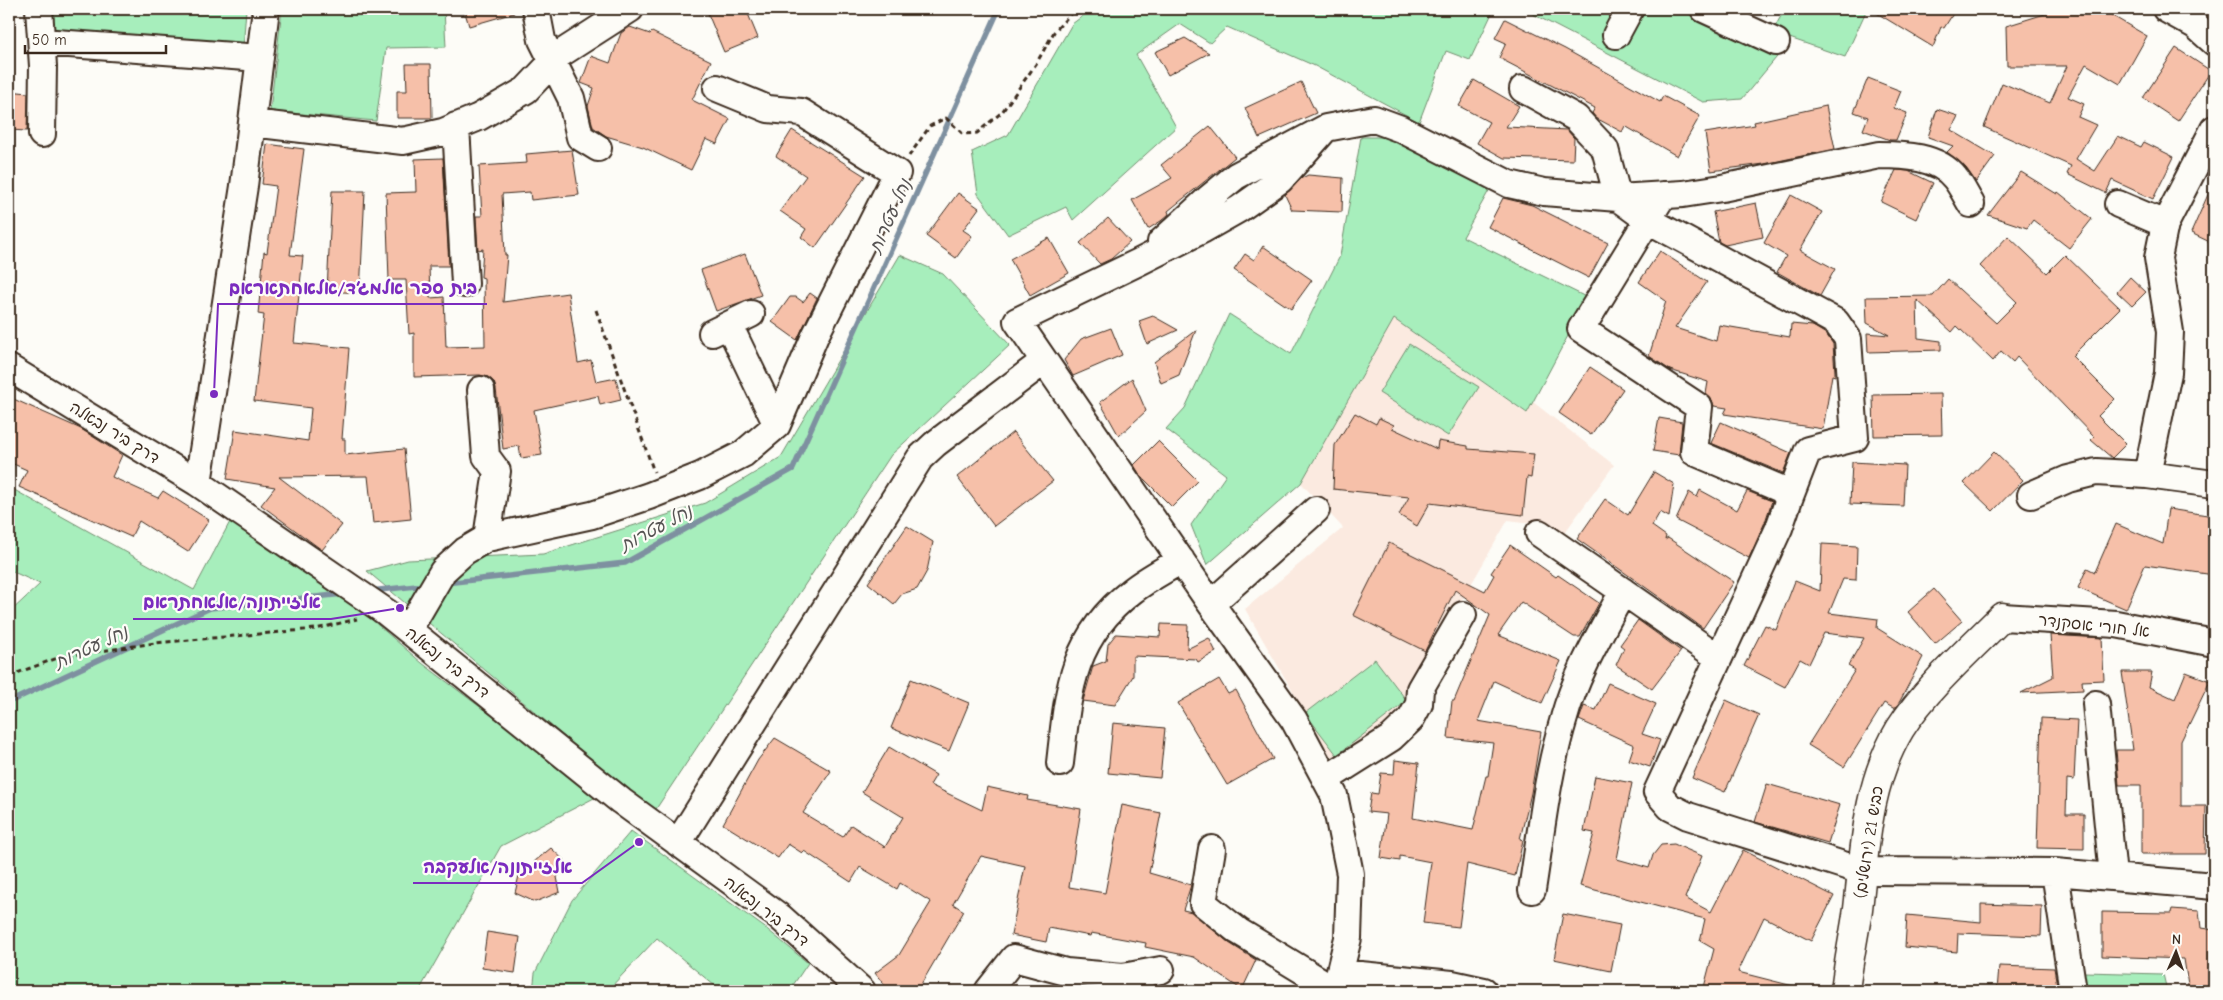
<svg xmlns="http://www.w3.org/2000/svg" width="2223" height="1000" font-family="'Comic Neue','Playpen Sans Hebrew',sans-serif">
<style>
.built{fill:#fbeae0}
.green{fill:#a7eebc;stroke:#718c6d}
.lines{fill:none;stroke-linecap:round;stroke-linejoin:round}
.stream{stroke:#7e90a0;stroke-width:5.5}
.building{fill:#f6c0a9;stroke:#3b2a1e}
.minor-casing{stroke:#3b2a1e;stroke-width:30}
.major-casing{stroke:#3b2a1e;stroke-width:31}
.path{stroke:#3b2a1e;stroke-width:3;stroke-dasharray:5 4;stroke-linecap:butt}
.minor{stroke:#fdfcf7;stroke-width:26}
.major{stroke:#fdfcf7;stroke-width:28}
.labels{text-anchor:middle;stroke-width:4.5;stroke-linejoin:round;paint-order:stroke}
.street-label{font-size:16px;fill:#3b2a1e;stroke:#fdfcf7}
.water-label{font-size:18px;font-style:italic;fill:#575454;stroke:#fdfcf7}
.leader{fill:none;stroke:#7b2cbf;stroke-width:2}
.callout-dot{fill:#7b2cbf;stroke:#fdfcf7;stroke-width:2}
.callout-label{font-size:18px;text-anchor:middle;font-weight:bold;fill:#7b2cbf;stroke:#fdfcf7;stroke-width:4.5;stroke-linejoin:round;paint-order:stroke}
</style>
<rect width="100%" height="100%" fill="#fdfcf7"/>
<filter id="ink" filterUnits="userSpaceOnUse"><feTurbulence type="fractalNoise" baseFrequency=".02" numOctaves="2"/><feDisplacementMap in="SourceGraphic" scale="10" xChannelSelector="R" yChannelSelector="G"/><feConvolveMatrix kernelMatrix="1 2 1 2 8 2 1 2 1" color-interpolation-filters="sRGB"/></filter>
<g filter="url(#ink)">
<path class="built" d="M1394,319L1526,413L1533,402L1614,465L1560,539L1540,524L1508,520L1414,684L1396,721L1333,761L1245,609L1343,528L1301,483Z"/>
<path class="green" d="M47,9H246L243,50L48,33Z
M282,9H444L446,47L386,48L376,121L270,111Z
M1092,9H1494L1470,60L1446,51L1419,122L1315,66L1227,27L1210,43L1180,24L1136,55L1176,127L1073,220L1066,207L1008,235L978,194L972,152L1008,135L1072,24Z
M1523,9H1678L1781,52L1742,99L1703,102Z
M1785,9H1867L1845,57L1772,32Z
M1361,137H1387L1491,187L1463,237L1588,298L1527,413L1394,319L1301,483L1207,565L1191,525L1226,475L1166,429L1185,408L1229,314L1291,354L1340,256Z
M900,255L943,274L1010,345L891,455L654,812L367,571L408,560L543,554L705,503L781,457Z
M1409,344L1479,387L1448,436L1379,393Z
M9,487L194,590L232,518L320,575L422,663L598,796L501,846L419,991H9V613L40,584L9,570Z
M1375,659L1407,701L1337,755L1305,713Z
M631,831L768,930L808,963L789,991H721L657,938L609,989L602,991H533L535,973L572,900Z
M2084,972L2163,974L2167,991H2086Z"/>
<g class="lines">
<path class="stream" d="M445,583L625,563L793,469L999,9
M370,591L426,585
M9,702L210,608L344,594"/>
</g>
<path class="building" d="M464,9H514V13L469,26Z
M706,9H746L758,38L724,52Z
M1870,9H1956L1944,28L1941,27L1933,47Z
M2050,9H2101L2112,12L2111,15L2147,36L2120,84L2086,64L2068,97L2084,104L2078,117L2096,125L2076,159L2095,171L2118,136L2141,147L2144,142L2174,157L2153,199L2112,180L2106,193L2067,174L2071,166L1984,127L2002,83L2050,103L2067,66H2007L2006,26L2048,13Z
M1505,19L1565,49L1660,102L1663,96L1700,116L1677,156L1625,126L1622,132L1596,118L1592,113L1595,108L1499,58L1506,43L1495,38Z
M630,27L650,34L652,32L711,61L692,100L730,119L717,144L706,139L691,170L643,147L606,136L593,127L588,106L594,88L581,83L591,56L610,63L621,33Z
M1185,38L1209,53L1168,75L1155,52Z
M2176,48L2211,71L2178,121L2143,98Z
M406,64H431L432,118H397V91H407Z
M1868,78L1901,91L1894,108L1907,113L1896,140H1890L1863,130L1868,117L1854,112Z
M1474,80L1519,106L1506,127L1567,130L1574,138L1573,160L1504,158L1477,143L1489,122L1459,106Z
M1301,82L1316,113L1259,138L1245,108Z
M9,91L28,93L27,131L9,130Z
M1826,106L1835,149L1764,164L1711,171L1705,133L1755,125L1754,122Z
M1937,109L1958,116L1951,130L1995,156L1976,182L1966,168L1947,152L1953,146L1928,137Z
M1210,126L1235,157L1168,211L1169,214L1161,221L1148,229L1132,200L1172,178L1161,165Z
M792,130L865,176L815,248L801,237L806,229L780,211L806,176L776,156Z
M267,144L304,149L290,255L303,256L294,343L349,348L342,439H345V455L404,449L411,519L373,523L368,476L279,477L342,525L322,550L261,505L275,487L227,479L235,430L308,441L311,408L254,401L264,315L258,314L264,252L267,253L276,186L262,184Z
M572,150L579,195L531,200L530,192L502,194L505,255H507L503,302L568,293L578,363L591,360L596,382L616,378L621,400L600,405L598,396L534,410L542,455L521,458L519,446L503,449L496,389L494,382L488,377L480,375L414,377V333L409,334L406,280H389L386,193L416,192L415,159L443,158L449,266H429L430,298L444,297L446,347L485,346L484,278L481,277L483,249L478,250L476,216H482L479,166L527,163L526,154Z
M1896,170L1908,171L1933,183L1916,219L1881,202Z
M2021,172L2057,194L2058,192L2092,219L2069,248L2033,220L2027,228L1988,215Z
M1308,175L1343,178L1342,212L1292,210L1285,195L1302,178Z
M2214,181V244L2191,233Z
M332,191H365L360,293L327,291Z
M958,193L979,208L963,230L972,236L956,258L926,236Z
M1791,195L1822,212L1800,250L1835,269L1820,296L1777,272L1786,256L1764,243Z
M1503,198L1532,205L1608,243L1589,278L1488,227Z
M1756,203L1763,237L1725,245L1719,242L1713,212Z
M1108,218L1130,242L1111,259L1100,264L1080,243Z
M2008,236L2047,273L2065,255L2120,308L2072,356L2115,399L2098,416L2126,444L2112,458L2091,440L2094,437L2017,357L2013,362L2001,351L1993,361L1957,326L1952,332L1917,300L1918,338L1941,341V350L1868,352L1867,333L1889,335L1867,323L1866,297L1933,296L1948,279L1996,323L2017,302L1980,266Z
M1049,238L1069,273L1030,295L1010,259Z
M1263,246L1312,280L1291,309L1234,270L1245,254L1254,260Z
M1660,251L1707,282L1675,328L1716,341L1719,325L1790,337L1791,324L1813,326L1826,334L1833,344L1835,372V376L1832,375L1823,429L1724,414L1727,408L1714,406L1712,400L1706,394L1708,382L1670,370L1649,356L1666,301L1639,282Z
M745,254L761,295L716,311L701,270Z
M2130,277L2146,292L2132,306L2117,292Z
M810,293L817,298L797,340L772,322L790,297H796L803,302Z
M1153,316L1178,330L1147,344L1139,321Z
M1111,328L1122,355L1073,376L1064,360L1081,339Z
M1196,330L1179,375L1161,383L1154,362Z
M1590,367L1623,389L1591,435L1559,413Z
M1132,378L1146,411L1119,436L1100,402Z
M1941,394L1942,435L1874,436L1873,395Z
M9,397L81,429L122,455L112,477L158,498L163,491L209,520L188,552L139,521L131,537L19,487L27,470L9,462Z
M1355,413L1376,424L1379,418L1394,425L1392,428L1437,449L1438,441L1468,446V449L1534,454L1531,478L1527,477L1523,515L1430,503L1417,526L1399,515L1409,497L1333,489L1335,445Z
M1659,418L1682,422L1679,455L1653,451Z
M1721,422L1791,453L1783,473L1711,443Z
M1013,432L1053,481L994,526L957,477Z
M1158,441L1198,481L1172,507L1140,475L1134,465Z
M1994,452L2023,480L1993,511L1964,483Z
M1852,462L1905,465L1903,506L1850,504Z
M1654,472L1674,484L1669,517L1660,512L1652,526L1666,536L1665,540L1668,538L1734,582L1703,628L1577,539L1605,499L1628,515Z
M1700,490L1737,510L1747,491L1772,501L1765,522L1749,558L1676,520L1689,492L1697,497Z
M2168,509L2214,516V575L2145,565L2126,609L2078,588L2087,568L2095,572L2116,524L2163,544Z
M907,526L933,542L927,571L917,589L902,594L894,604L868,583Z
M1389,543L1485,591L1494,575L1491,573L1510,545L1556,577L1558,575L1599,603L1580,637H1574L1521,602L1498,635L1561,661L1542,703L1494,681L1478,721L1541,732L1531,793L1520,839L1523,840L1515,876L1467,864L1459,927L1423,923L1431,862L1400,856V861L1381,858L1387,814L1368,812L1371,793L1378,794L1381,773L1394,774L1395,760L1419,763L1413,818L1473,830L1486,776H1488L1493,743L1448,738L1452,701H1454L1490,615L1455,590L1425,651L1353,615Z
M1822,544L1857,546L1856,580L1843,579L1829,613L1878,619L1877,628L1923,657L1900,701L1895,709L1884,703L1844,767L1808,745L1855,670L1848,666L1864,638L1824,633L1809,664L1800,659L1785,687L1744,666L1765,625L1776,630L1795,581L1820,591Z
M1934,589L1962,621L1935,644L1908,612Z
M1638,620L1681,651L1652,689L1616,665L1624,648L1620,645Z
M1161,624L1188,625L1187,649L1209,638L1216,652L1198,662L1196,659L1133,656V676L1115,705L1083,701L1093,666L1106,661L1108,644L1116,634L1160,637Z
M2050,635L2102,638L2104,680L2082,681L2083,690L2021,693L2053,677Z
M2122,672H2152L2149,687L2175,699L2186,672L2210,681L2181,741V806H2206L2205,854H2141V785H2119L2116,750H2133Z
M911,679L969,703L949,751L891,728Z
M1219,679L1228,694L1236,690L1273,759L1227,785L1178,703Z
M1608,683L1656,704L1642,734L1660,740L1650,767L1629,760L1634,745L1579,720L1584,706L1596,710Z
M1726,700L1759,715L1725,792L1692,778Z
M2041,718L2077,720L2074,780L2067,779L2066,814H2084V849L2037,848Z
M1113,723L1165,728L1160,778L1108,773Z
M775,738L831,771L803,813L843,837L851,825L885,847L903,817L862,792L889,747L936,775L930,785L982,810L987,787L1028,796L1027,800L1081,809L1069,887L1105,893L1122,805L1161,813L1149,873L1191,885L1183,910L1192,912L1229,943L1256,960L1242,990L1194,957L1145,947L1146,943L1091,933L1090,936L1049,928L1046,942L1011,935L1025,866L981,856L953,904L964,911L920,986L913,991H889L875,973L899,955L931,902L900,883L897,889L860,867L851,882L804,851L802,853L788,844L778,858L723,824L758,760Z
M1595,776L1632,783L1617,859L1649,868L1653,855L1661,845L1674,844L1702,856L1685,898L1711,912L1743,850L1834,896L1811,941L1764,917L1738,972L1793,986V991H1703L1714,949L1700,941L1705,919L1580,886L1594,833L1584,831Z
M1767,784L1840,805L1828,843L1755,822Z
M551,848L569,865L557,877L560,892L535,902L515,893L520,871L532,869L535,861Z
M1981,904L2042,906L2041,936L1958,933L1957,952L1905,947L1907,915L1981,922Z
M2172,909L2199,911L2201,928L2214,930V991H2189L2184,959L2102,956V912L2171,913Z
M1563,914L1620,925L1611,971L1554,959Z
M487,932L520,937L515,973L482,968Z
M1999,966L2054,968L2058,991H1997Z"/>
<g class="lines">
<g class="minor-casing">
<path id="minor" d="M39,9L43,66L42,134
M536,9L542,40L571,98L580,137L598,148
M1704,9L1776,42
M2166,9L2195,25L2214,42
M1616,35L1630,9
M42,42L260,58
M1523,89L1576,118L1605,149L1618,198L1648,220L1836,322L1848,339L1855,438L1808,450L1789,499
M252,123L403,141L443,132L479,117L526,90L560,54L630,9
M456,126L465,284
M1326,128L1280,180L1239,209L1202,230L1139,262L1017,321L1206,597L1294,720L1334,795L1350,874L1348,938L1335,991
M1663,195L1581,329L1699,407L1694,452L1781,489L1789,499L1779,528L1657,792L1670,807L1688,816L1862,871L2055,872L2214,886
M2118,204L2165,224L2214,129
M1161,242L1208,199L1236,176L1326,128L1374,119L1401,129L1509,184L1544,192L1618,198L1683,194L1722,188L1879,155C1904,155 1938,156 1955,178C1961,185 1966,196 1971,204
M729,325L777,425
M712,333L751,314
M9,368L198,483L386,612L621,801L780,917L862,991
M481,390L486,456L497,471L487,538
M2147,475L2168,373L2170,332L2158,258L2165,224
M198,483L244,186L266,9
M2031,495L2068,479L2096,472L2147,475L2214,484
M1539,533L1719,658
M1211,604L1316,510
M2002,617L2116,624L2214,643
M409,629L443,571L465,551L487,538L592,515L649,496L700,476L743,454L777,425L815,336L897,173L801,112L768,109L717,88
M2096,704L2113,876
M1060,763C1068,692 1071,638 1132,591C1147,579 1165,570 1181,560
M1326,779L1391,738L1411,719L1419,704L1420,689L1463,615
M678,843L920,458L935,444L1044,361
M1212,849L1203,903L1238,931L1335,990
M2055,872L2073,991
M1532,890C1541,833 1547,774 1564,718C1576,674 1602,631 1623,591
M1340,973L1452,984L1484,991
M988,991L1014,958L1066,972L1123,977L1161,970"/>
</g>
<g class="major-casing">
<path id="major" d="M1845,991C1848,964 1854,936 1858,909C1865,847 1867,784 1900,729C1925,689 1969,650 2002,617"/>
</g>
<path class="path" d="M909,156L930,126L946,118L963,134L977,133L1002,112L1036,64L1054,32L1075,9
M596,310L654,472
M9,676L60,657L155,643L316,629L357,619"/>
<use href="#minor" class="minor"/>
<use href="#major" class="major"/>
</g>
</g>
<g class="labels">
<g class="street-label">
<text transform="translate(115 432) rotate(32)" y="6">דרך ביר נבאלה</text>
<text transform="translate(2094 625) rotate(6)" y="6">אל חורי אסקנדר</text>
<text transform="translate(448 662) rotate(39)" y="6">דרך ביר נבאלה</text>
<text transform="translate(1868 842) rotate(-81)" y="6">כביש 21 (ירושלים)</text>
<text transform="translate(767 911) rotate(38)" y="6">דרך ביר נבאלה</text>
</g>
<g class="water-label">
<text transform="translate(890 216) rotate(-66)" y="6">נחל עטרות</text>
<text transform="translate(656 528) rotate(-28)" y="6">נחל עטרות</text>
<text transform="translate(91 647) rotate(-25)" y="6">נחל עטרות</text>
</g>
</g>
<path class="leader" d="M214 394L218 304H487M400 608L331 619H133M639 842L582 883H413"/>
<g class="callout-dot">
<circle cx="214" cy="394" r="5"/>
<circle cx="400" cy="608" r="5"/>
<circle cx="639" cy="842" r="5"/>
</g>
<g class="callout-label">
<text x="353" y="294">בית ספר אלמג׳ד/אלאחתאראם</text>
<text x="232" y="608">אלזייתונה/אלאחתראם</text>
<text x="498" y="873">אלזייתונה/אלעקבה</text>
</g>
<rect width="2223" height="1000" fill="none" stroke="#fdfcf7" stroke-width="30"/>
<rect x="15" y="15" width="2193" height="970" fill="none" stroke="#3b2a1e" stroke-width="2" filter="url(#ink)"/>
<g transform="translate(2176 952) rotate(2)" stroke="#fdfcf7" stroke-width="4" paint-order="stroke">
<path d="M0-4L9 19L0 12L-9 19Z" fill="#3b2a1e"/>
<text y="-8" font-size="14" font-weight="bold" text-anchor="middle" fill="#3b2a1e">N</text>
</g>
<path d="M25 45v8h141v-8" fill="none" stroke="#3b2a1e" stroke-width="2.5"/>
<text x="32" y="45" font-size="15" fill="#3b2a1e" stroke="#fdfcf7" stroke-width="4" paint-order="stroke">50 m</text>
</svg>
